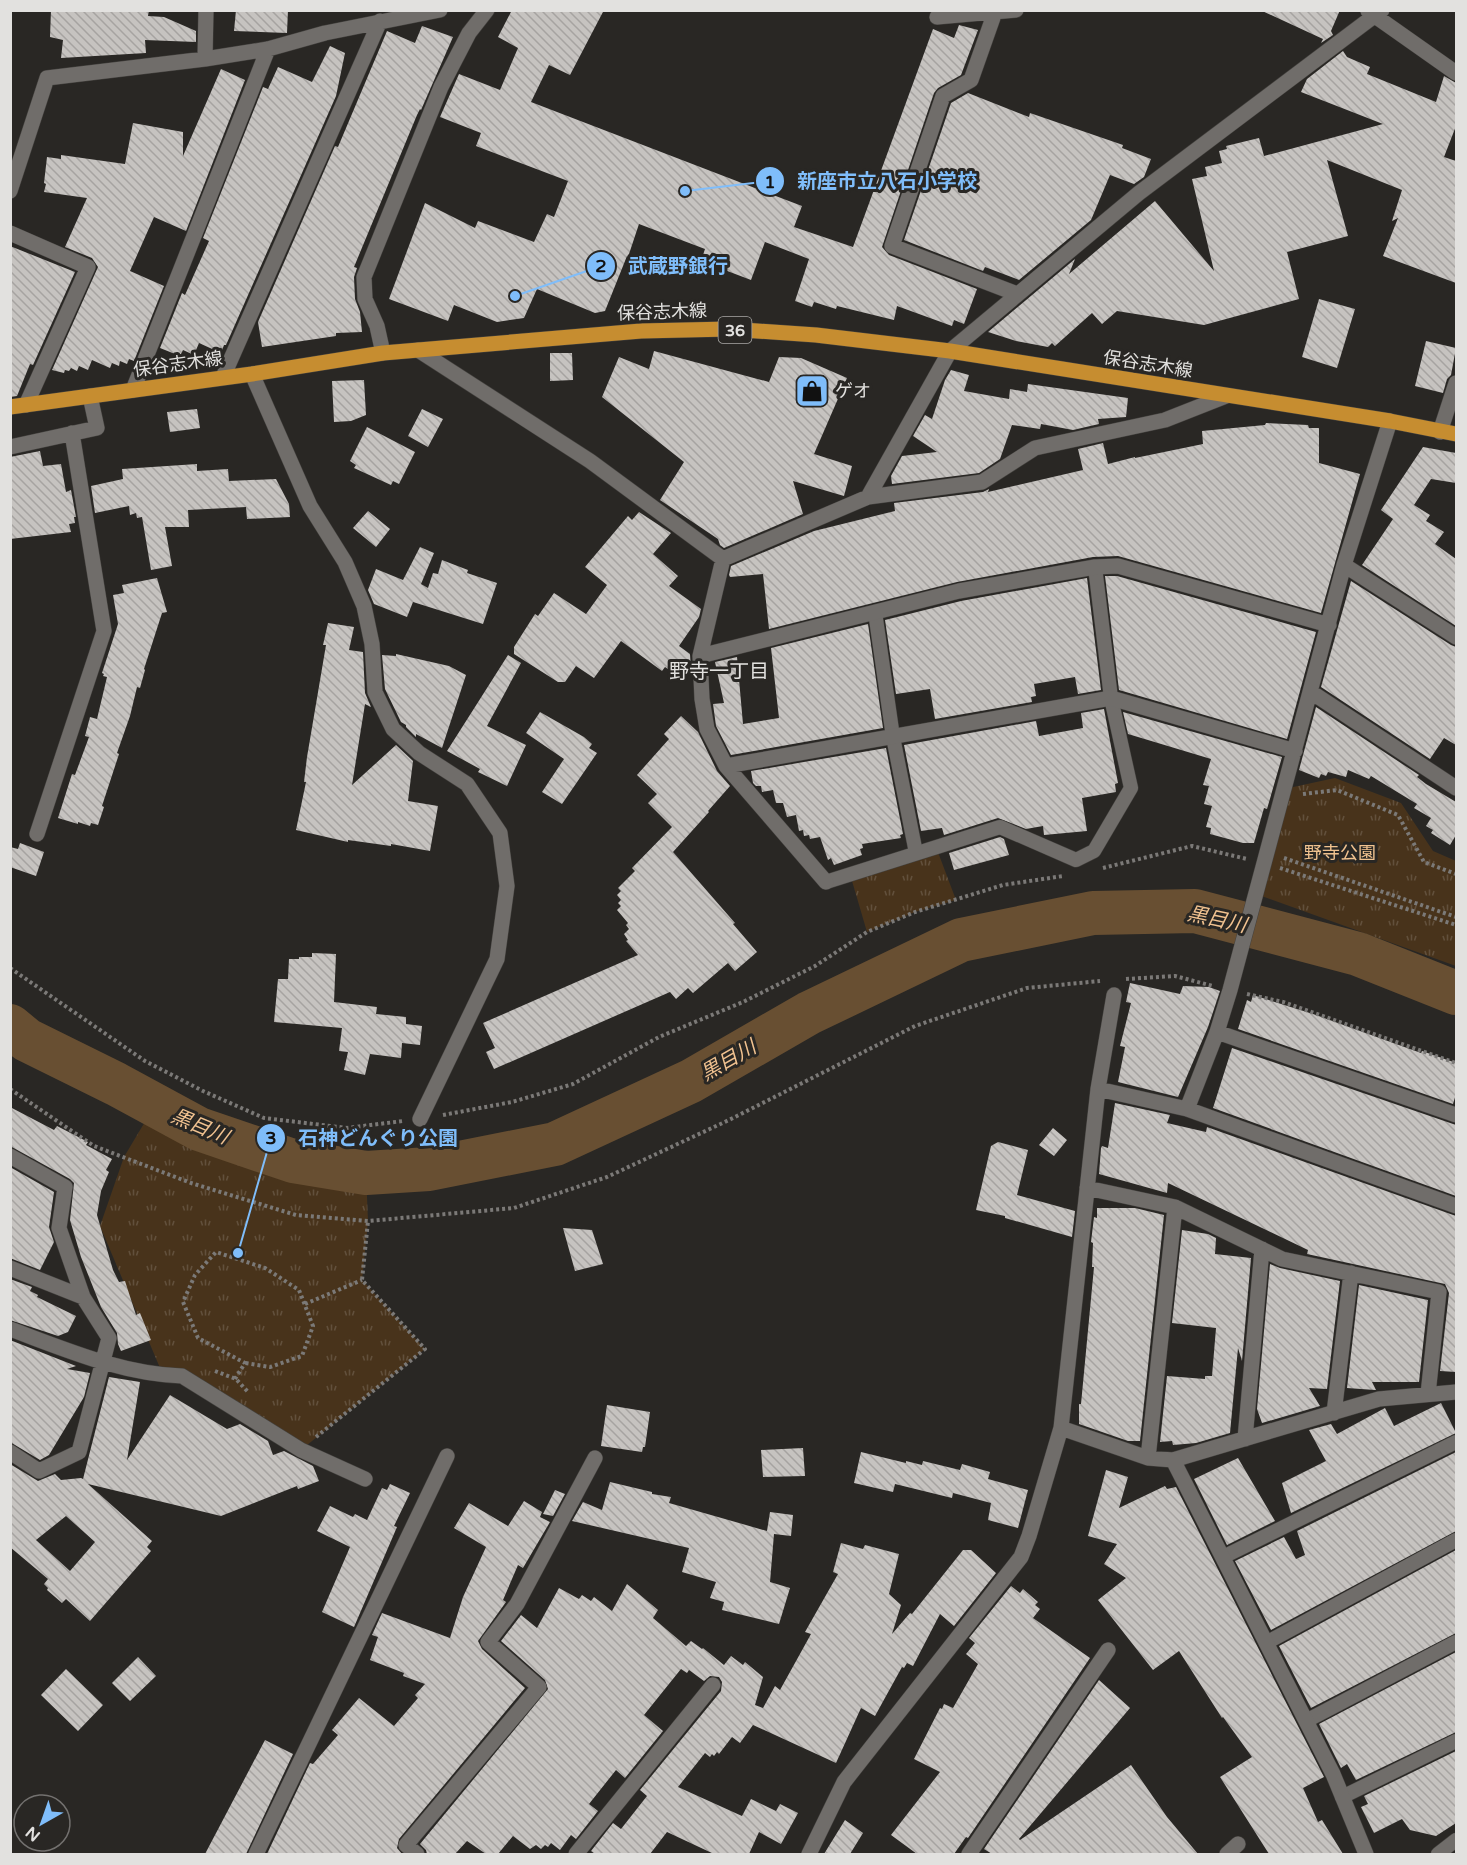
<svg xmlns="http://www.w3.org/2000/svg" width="1467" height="1865" font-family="'Varela Round','Noto Sans JP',sans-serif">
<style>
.park{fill:url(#park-tufts)}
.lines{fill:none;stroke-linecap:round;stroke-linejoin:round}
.river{stroke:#684f32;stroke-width:44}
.building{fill:url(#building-back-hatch);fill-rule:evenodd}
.service-casing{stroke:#44423f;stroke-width:15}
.minor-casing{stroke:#44423f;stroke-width:16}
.primary-casing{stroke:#44423f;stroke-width:16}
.path{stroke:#7b7977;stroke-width:4;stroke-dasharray:3 3;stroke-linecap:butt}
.service{stroke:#706d6a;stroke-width:14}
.minor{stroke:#706d6a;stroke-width:15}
.primary{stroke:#c68d30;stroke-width:15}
.labels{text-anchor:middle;stroke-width:6;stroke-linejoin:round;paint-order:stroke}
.shield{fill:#292724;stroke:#aaa9a7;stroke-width:1.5}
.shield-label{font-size:16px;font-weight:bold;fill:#e2e1df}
.street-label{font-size:18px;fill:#e2e1df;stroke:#292724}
.poi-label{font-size:18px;fill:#e2e1df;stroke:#292724;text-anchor:start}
.park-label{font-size:18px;fill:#f0c28f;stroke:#292724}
.neighbourhood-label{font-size:20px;fill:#e2e1df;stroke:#292724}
.water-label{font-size:20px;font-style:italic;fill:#f1c290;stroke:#292724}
.leader{fill:none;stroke:#7fbdfa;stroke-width:2}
.callout-dot{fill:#7fbdfa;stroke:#292724;stroke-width:2}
.mark-label{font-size:18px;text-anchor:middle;font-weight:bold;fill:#111}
.callout-label{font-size:20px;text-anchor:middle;font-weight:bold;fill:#7fbdfa;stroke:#292724;stroke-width:6;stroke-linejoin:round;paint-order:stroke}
</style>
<defs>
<pattern id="park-tufts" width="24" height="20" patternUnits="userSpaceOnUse" patternTransform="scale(1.5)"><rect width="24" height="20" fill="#48331b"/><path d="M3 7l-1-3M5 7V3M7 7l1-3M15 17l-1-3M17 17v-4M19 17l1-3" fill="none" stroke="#62503c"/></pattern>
<pattern id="building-back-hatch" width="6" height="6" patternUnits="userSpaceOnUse" patternTransform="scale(1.5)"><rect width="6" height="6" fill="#c6c3c0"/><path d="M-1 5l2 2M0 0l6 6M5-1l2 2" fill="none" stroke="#a6a3a1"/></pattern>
</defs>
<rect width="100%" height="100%" fill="#292724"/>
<path class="park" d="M1335,778L1401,803L1433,851L1456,861V966L1256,894L1284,789Z
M936,847L956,900L915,912L867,932L850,874Z
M155,1105L199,1129L293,1161L366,1173L368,1221L362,1280L425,1349L301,1450L183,1376L163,1375L100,1226L124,1157Z"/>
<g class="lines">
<path class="river" d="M10,1026L27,1040L116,1084L199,1129L293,1161L366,1173L429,1169L555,1144L691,1081L809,1013L961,940L1093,913L1195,911L1358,954L1456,993"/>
</g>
<path class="building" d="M51,10H149L148,16L164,17L196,31V42L145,40L146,53L61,58L63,40L50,37Z
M236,10H288L287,33L234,31Z
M512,10H604L570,75L549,65L531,102L802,206L794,227L853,247L933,29L954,38L959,25L978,30L961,75L938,88L934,93L882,247L889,255L977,289L964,324L954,320L952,326L897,306L894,320L837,306L836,309L814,302L812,307L795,301L809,259L765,242L751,280L701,261L705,249L639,224L628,257L627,256L605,311L595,313L537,289L524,318L497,322L454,305L448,321L389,299L425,203L475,228L478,221L534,242L547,214L554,217L568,181L476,146L481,133L440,117L459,74L500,90L518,48L498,37Z
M1260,10H1340L1331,31L1333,35L1321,43L1323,39Z
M422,26L453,37L421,110L420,109L417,115L354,267L357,268L354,277L355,299L360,312L362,332L336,333V336L262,347L258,322L335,146L338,147L387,31L415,43Z
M330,46L345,53L336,96L226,345H224L221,353L199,343L194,355L183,350L180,356L160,348L182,293L185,295L209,241L203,238L263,87L268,89L278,67L312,82Z
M1343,51L1347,57L1370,67L1367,74L1436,102L1444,76L1456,83V126L1444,157L1456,161V283L1383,256L1398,218L1392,221L1402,190L1327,160L1348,236L1287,252L1299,299L1204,325L1117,311L1102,324L1092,313L1055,346L1052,343L1048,347L1016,341L988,332L1075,259L1069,274L1155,201L1214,271L1192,179L1207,176L1205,167L1222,163L1219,151L1227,149L1226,146L1259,138L1264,156L1383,124L1301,92L1307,79Z
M221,69L245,80L186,231L154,217L130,271L164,286L134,361L129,359L127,364L120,361L119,366L112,363L110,368L92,360L88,370L79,366L77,371L71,368L69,371L65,370L64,373L52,370L98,267L92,258L65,247L87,198L44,192L46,184L44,183L47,157L61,159V155L125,164L133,123L183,132V156Z
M968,93L1029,117L1030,113L1123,145L1122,148L1151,159L1144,177L1134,184L1110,175L1091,220L1019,280L985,267L983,271L904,240L951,103Z
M10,246L75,272L33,365L30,364L17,396L10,397Z
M1319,299L1355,309L1337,368L1302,357Z
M1426,341L1456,348L1451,375L1447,379L1443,393L1415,386Z
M654,351L769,382L779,357L801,358L847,378L814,454L852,466L844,496L793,481L803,514L724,548L720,545L718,539L660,500L684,462L602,397L619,357L649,369Z
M550,353H572L573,380L550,381Z
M951,370L969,375L964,391L1009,399L1010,389L1027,392L1028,384L1128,398L1126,417L1098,419L1099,424L1073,430L1041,424L1040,429L1012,425L1000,459L979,473L892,484L891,476L902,456L937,452L913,436L925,415L932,419L945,380Z
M364,380L366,415L351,421L334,422L332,381Z
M197,409L200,428L170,432L167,412Z
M422,409L443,419L428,447L408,436Z
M1266,423L1308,425L1309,428H1319V463L1360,474L1321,613L1118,556L1093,557L957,582L769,629L763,574L730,577L729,575L731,566L814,531L895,511L894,503L983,492L989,489L988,492L1083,470L1078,449L1103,443L1108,464L1135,457V458L1203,444L1202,431L1265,425Z
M367,427L415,452L399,484L393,481L391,485L354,468L356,465L350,461Z
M1423,447L1456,453V483L1431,479L1414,505L1430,515L1426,521L1444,532L1435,544L1456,559V626L1362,565L1393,519L1381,510Z
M40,451L43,466L61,464L66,492L71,490L76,517H74L75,523L69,524L71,532L10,539V457Z
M197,464V471L228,469L229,481L276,479L289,504L290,517L247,519L246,507L188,510L189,527H165L172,566L151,570L142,517L137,518L136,513L130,515L129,506L95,513L91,486L123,479L122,469Z
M368,511L390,529L376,547L353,528Z
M639,512L671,533L653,554L678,576L669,586L701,609L699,617L679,646L690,654L691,671L684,680L665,667L662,671L621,641L594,678L576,666L565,682H558L514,654V647L535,614L538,616L554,593L586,614L607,585L585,567L628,516L632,520Z
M420,547L434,553L421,584L428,588L433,573L438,574L442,560L468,570L467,573L497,583L483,624L413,602L407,617L374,604L368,590L376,569L403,580Z
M1105,576H1117L1316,632L1287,739L1119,690Z
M157,578L167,612L162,613L144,669L145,670L140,688L137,687L130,716L117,753L119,754L102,806L104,807L98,825L91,823L90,826L78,822V824L58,818L72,774L75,775L89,737L85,736L90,717L97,719L107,677L103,676L104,674L102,673L118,624L113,595L124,593L122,585Z
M1087,578L1101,690L1078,694L1075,677L1034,684L1036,696L1031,697L1032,702L935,719L930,689L896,694L885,620L961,601Z
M1351,581L1451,645L1456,647V745L1444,738L1430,759L1321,687Z
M328,623L354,627L349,650L363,652L365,693L371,707L365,704L352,785L396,745L413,761L408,801L438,806L430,851L391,844V846L348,840V842L296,830L306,782H304L307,757L326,645H323Z
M868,624L883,728L731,755L716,726L713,704L724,703L715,662L737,657L743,724L779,718L771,648Z
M396,654L449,666L466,675L442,748L416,734V737L406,727V725L401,722L385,689L382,655L396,656Z
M508,655L521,663L487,726L526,745L507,786L478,772L480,769L447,751Z
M1316,707L1419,775L1417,777L1426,784L1456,802V835L1450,845L1431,833L1433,830L1426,826L1431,818L1414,808L1417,804L1371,776L1369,779L1348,770L1346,777L1328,772L1326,776L1321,774L1319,778L1299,770Z
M1104,709L1118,783L1115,784L1116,792L1082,798L1087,831L1044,835L1043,826L1026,829L998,818L944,835L942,828L921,831L904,745L1036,721L1039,736L1083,728L1081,713Z
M540,712L584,737L592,744L589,748L597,753L562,804L542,792L564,759L526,733Z
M1123,712L1282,757L1267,809L1264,808L1254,843H1243L1210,834L1211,828L1206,827L1212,806L1204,804L1209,786L1203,785L1211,759L1128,734Z
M681,716L698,732L717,771L730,786L708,811L709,812L673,852L735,923L733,924L757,952L735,971L728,963L693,993L688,988L676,999L670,992L494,1069L486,1052L495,1048L483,1023L638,955L626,941L628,940L624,934L629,929L626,925L628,923L617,910L621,906L618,903L621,900L617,895L621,891L618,888L635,871L632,868L672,827L648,803L657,794L637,775L669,739L664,734Z
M886,748L903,834L900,835L901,838L862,844L863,848L860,849L862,855L834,865L831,858L828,860L820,837L810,839L809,835L804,836L803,830L799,831L796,815L787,817L783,803H776L773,790L762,792L761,786H756L753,783L751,771Z
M1000,837L1004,839L1009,855L954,870L949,853Z
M20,843L44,852L36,876L10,867V847L18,849Z
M312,953L336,954L334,1002L377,1007L376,1014L406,1017V1024L422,1026L420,1045L402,1043L401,1058L370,1054L365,1075L344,1070L348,1052L339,1051L342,1028L274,1022L278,979H288L289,959H299V957H312Z
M1130,983L1180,994L1183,986L1209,987L1220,991L1208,1027L1178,1097L1118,1082L1125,1047L1120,1046L1131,1003L1126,1002Z
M1253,995L1313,1014L1421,1053L1422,1051L1456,1063V1094L1453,1104L1238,1029L1247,1000L1251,1002Z
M1232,1048L1456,1125V1196L1213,1108Z
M1115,1103L1170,1115L1167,1123L1206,1132L1207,1127L1456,1216V1372L1440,1371L1449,1293L1445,1284L1307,1254L1308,1250L1168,1183L1167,1193L1099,1174L1101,1148L1102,1146L1108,1148Z
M10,1107L54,1130L57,1126L88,1142L86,1145L112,1159L106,1170L109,1172L101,1191L97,1215L113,1270L119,1282L125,1281L136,1315L140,1313L151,1340L121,1351L118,1344L117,1333L101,1307L81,1257L70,1220L74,1183L70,1179L10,1146Z
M1053,1128L1067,1140L1054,1156L1039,1145Z
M998,1142L1028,1150L1017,1195L1075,1211L1072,1237L1005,1218V1216L976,1210L991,1146Z
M10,1167L54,1192L49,1227L54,1242L40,1270L10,1258Z
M1097,1208H1135L1164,1215L1140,1441H1128L1079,1424V1404H1081L1094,1267H1092L1093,1243L1091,1242L1094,1217L1097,1218Z
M563,1228L592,1230L603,1264L575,1271Z
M1182,1230L1208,1234L1216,1238L1215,1254L1251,1258L1242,1361L1238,1348L1230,1433L1196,1443L1173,1445L1172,1441L1160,1442L1167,1376L1205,1379V1376H1212L1216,1328L1172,1323Z
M1270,1264L1280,1268L1340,1281L1327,1389L1309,1388L1320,1406L1262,1423L1257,1409Z
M10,1279L32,1287L30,1291L38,1295L37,1297L76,1316L68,1332L58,1336L10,1320Z
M1359,1285L1428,1300L1419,1382H1372L1376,1390H1375L1347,1388Z
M10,1340L76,1366L67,1369L90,1373L84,1397L49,1455L40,1460L10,1442Z
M109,1377L140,1382L127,1460L170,1395L227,1429L240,1424L268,1441L273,1455L284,1451L313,1466L319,1481L298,1489L297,1486L221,1516L88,1484L152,1541L147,1547L151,1551L90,1621L66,1599L62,1603L47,1590L48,1588L44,1584L48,1579L10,1547V1464L38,1481L55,1474L61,1480L81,1478L83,1479ZM66,1516L95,1542L70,1571L36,1540Z
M1441,1403L1456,1433L1291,1513L1282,1483L1326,1461L1309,1430L1331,1424L1337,1434L1385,1408L1394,1426Z
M607,1405L650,1412L645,1447H643L642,1452L601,1446Z
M803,1448L805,1476L763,1477L761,1450Z
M861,1452L906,1463V1461L922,1465L923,1461L960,1470L962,1464L990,1472L988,1479L1028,1490L1018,1528L988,1520L991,1503L953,1493L952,1498L895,1484L893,1492L854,1483Z
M1456,1452V1531L1271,1630L1235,1561L1284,1537L1296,1559L1305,1555L1297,1531Z
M1238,1458L1275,1521L1227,1545L1194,1479Z
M1106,1470L1128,1477L1119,1508L1165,1486L1167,1489L1176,1487L1324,1777L1303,1788L1318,1822L1322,1820L1343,1854H1269L1220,1777L1252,1757L1223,1717L1222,1718L1179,1651L1153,1670L1098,1600L1126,1578L1104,1564L1117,1544L1088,1536Z
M610,1482L652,1492V1494L671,1497L669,1503L767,1531L770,1512L793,1515L791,1536L774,1534L770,1582L790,1588L779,1624L722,1610L724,1602L710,1598L716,1582L682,1572L689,1548L572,1521L583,1502L602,1510Z
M390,1484L410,1493L394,1526L397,1527L354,1627L322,1612L350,1547L317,1531L330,1506L353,1517L355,1514L367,1520L382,1488L387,1490Z
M555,1490L565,1494L553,1516L543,1514Z
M524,1501L542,1512L540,1517L550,1522L523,1568L518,1565L503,1600L506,1602L478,1641L482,1649L525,1688L399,1839L397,1848L402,1854H267L310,1763L313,1764L338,1735L332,1730L359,1698L394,1726L418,1698L415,1695L425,1684L403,1676L404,1673L370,1660L378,1637L372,1635L382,1613L450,1638L463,1597L486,1547L454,1528L469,1503L508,1526Z
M841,1543L863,1549L865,1545L899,1554L889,1594L901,1605L892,1634L910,1613L912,1614L963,1550H971L996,1573L954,1626L940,1614L913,1666L907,1663L904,1668L902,1667L875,1716L861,1708L836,1763L753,1725L740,1743L732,1737L719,1754L717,1752L714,1756L712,1754L710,1757L705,1753L678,1787L742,1816L751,1799L776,1811L780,1804L798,1813L781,1844L759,1832L749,1854H714L667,1832L650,1854H595L591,1851L613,1823L621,1829L647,1796L640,1790L721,1691L722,1682L719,1677L710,1676L704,1681L689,1670L687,1673L681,1669L644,1715L663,1731L625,1778L616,1770L589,1804L598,1811L576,1839L571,1835L560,1850L551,1843L548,1847L545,1845L541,1849L536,1845L530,1849L513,1836L498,1854H486L467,1841L455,1854H427L426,1850L420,1844L548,1689L545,1680L501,1641L521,1615L537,1628L559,1588L579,1599L582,1595L591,1601L594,1597L612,1611L627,1584L658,1610L653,1618L686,1646L691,1641L702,1649L703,1648L724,1665L731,1656L743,1665L745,1662L763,1677L755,1705L763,1708L775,1686L780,1690L811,1634L805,1632L838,1574L833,1572Z
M1456,1550V1633L1311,1708L1279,1646Z
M1011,1586L1020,1593L1023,1589L1038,1602L1035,1605L1040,1609L1033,1618L1090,1658L968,1838L966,1837L954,1854H917L891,1835L940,1772L914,1759L940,1708L942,1709L944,1704L953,1708L978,1664L966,1654L975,1643L969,1638Z
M1456,1652V1732L1356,1780L1347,1764L1341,1768L1319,1724Z
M138,1657L156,1676L130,1701L112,1683Z
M66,1669L103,1705L78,1731L41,1695Z
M1099,1680L1130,1708L1019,1839L1020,1840L1131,1765L1167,1817L1198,1854H992L984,1849Z
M265,1740L293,1754L246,1854H205Z
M1456,1751V1823L1436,1836L1410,1830L1402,1819L1374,1833L1361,1807L1368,1804L1364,1796Z
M845,1820L863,1833L850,1854H824Z"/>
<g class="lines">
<g class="service-casing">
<path id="service" d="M875,612L893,737L916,853
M826,882L1000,827L1076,860L1094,851L1131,788L1111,698L1095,567
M1223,1557L1456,1442
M1266,1643L1456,1540
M1306,1721L1456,1642
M1342,1797L1456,1741
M1438,1854L1456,1840"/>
</g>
<g class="minor-casing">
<path id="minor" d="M1368,11L1456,73
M995,12L971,80L943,96L892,246L1017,294
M937,17L1016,10
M205,59L206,10
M10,191L47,78L205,59L268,49L325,33L440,10
M10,233L88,267L26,405
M418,350L590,461L723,559
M383,353L377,326L365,299L364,277L441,87L469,33L487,10
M252,374L310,506L345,562L364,606L372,644L375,692L393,729L419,753L467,784L500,833L507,886L497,959L420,1119
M223,377L380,21
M133,390L268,49
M1440,432L1456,383
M10,447L97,428L90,396
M868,497L950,351L1139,193L1382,10
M1344,565L1456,637
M700,656L959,591L1095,567L1118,566L1329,625
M1311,692L1456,788
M726,766L1111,698L1295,751
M37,834L104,631L72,433
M826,882L726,766L707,729L702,699L700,656L723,559L868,497L982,482L1035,448L1165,420L1226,396
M1217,1032L1456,1115
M1098,1089L1187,1109L1456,1206
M1187,1109L1217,1032L1230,990L1344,565L1390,421
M10,1156L65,1187L59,1228L83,1297L109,1338L79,1452L39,1471L10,1452
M1087,1188L1175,1207L1282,1259L1439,1292L1428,1394
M10,1268L83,1297
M10,1329C67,1350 122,1374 182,1376L301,1450L365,1479
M1334,1413L1351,1273
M1061,1428L1148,1458L1173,1460L1333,1774L1366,1854
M1245,1439L1262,1249
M1148,1458L1175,1207
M1173,1460L1379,1399L1456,1392
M256,1854L447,1456
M417,1854L406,1845L539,1687L488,1642L517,1604L595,1458
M576,1854L713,1685
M809,1854L844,1782L1021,1557L1029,1536L1061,1428L1098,1089L1114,995
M969,1854L1108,1650
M1227,1854L1238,1844"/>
</g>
<g class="primary-casing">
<path id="primary" d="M10,407L252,374L383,353L641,331L729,329L816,335L950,351L1390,421L1456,434"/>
</g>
<path class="path" d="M1303,794L1337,790L1398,815L1424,862L1456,874
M1284,858L1456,917
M1103,868L1192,846L1247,859
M1280,868L1456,925
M10,968L145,1061L203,1091L264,1118L347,1128L403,1121
M1126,979L1175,976L1213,986
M1247,994L1283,1002L1456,1063
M10,1089L94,1146L191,1183L296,1215L368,1221L514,1208L607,1177L729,1120L915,1026L1027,988L1100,981
M443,1115L512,1102L573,1084L659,1037L743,1002L815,966L867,932L915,912L1003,885L1063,876
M305,1304L362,1280
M215,1371L236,1379L248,1392
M235,1379L245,1363L198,1338L183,1302L195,1275L216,1252L265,1268L299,1290L313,1326L302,1356L270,1367L245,1363
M316,1437L425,1349L362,1280L368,1221"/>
<use href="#service" class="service"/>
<use href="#minor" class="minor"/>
<use href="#primary" class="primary"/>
</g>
<defs>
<g id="shop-square" transform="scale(1.725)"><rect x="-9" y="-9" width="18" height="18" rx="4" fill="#7fbdfa" stroke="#292724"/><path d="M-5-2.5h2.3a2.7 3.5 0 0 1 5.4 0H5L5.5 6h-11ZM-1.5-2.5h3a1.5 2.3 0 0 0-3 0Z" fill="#111"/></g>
</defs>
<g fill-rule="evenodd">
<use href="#shop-square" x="812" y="391"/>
</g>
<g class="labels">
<rect class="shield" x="718.5" y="317" width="33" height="26" rx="4.5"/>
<g class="shield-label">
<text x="735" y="336">36</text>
</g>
<g class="street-label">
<text transform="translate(662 312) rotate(-2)" y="6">保谷志木線</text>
<text transform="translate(178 364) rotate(-8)" y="6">保谷志木線</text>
<text transform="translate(1148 364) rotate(9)" y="6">保谷志木線</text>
</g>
<g class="poi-label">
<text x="835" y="397">ゲオ</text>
</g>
<g class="park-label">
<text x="1340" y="859">野寺公園</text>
</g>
<g class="neighbourhood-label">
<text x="719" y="678">野寺一丁目</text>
</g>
<g class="water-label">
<text transform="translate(1217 919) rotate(12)" y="7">黒目川</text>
<text transform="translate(728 1060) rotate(-30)" y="7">黒目川</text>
<text transform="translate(200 1126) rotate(23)" y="7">黒目川</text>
</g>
</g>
<path class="leader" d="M685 191L770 181M515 296L601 266M238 1253L271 1138"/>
<g class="callout-dot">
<circle cx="685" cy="191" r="6"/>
<circle cx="515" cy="296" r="6"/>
<circle cx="238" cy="1253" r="6"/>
<circle cx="770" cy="181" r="15"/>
<circle cx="601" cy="266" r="15"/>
<circle cx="271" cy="1138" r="15"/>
</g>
<g class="mark-label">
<text x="770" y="188">1</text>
<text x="601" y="272">2</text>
<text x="271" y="1144">3</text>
</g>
<g class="callout-label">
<text x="887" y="188">新座市立八石小学校</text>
<text x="678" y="273">武蔵野銀行</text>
<text x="378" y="1145">石神どんぐり公園</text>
</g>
<rect width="1467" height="1865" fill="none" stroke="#e2e1df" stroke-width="24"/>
<g transform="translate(42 1823) rotate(220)"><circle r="28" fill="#292724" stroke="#73716f" stroke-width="1.5"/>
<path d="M0-4.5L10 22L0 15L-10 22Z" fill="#7fbdfa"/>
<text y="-9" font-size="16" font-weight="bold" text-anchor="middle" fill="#e2e1df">N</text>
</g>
</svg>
